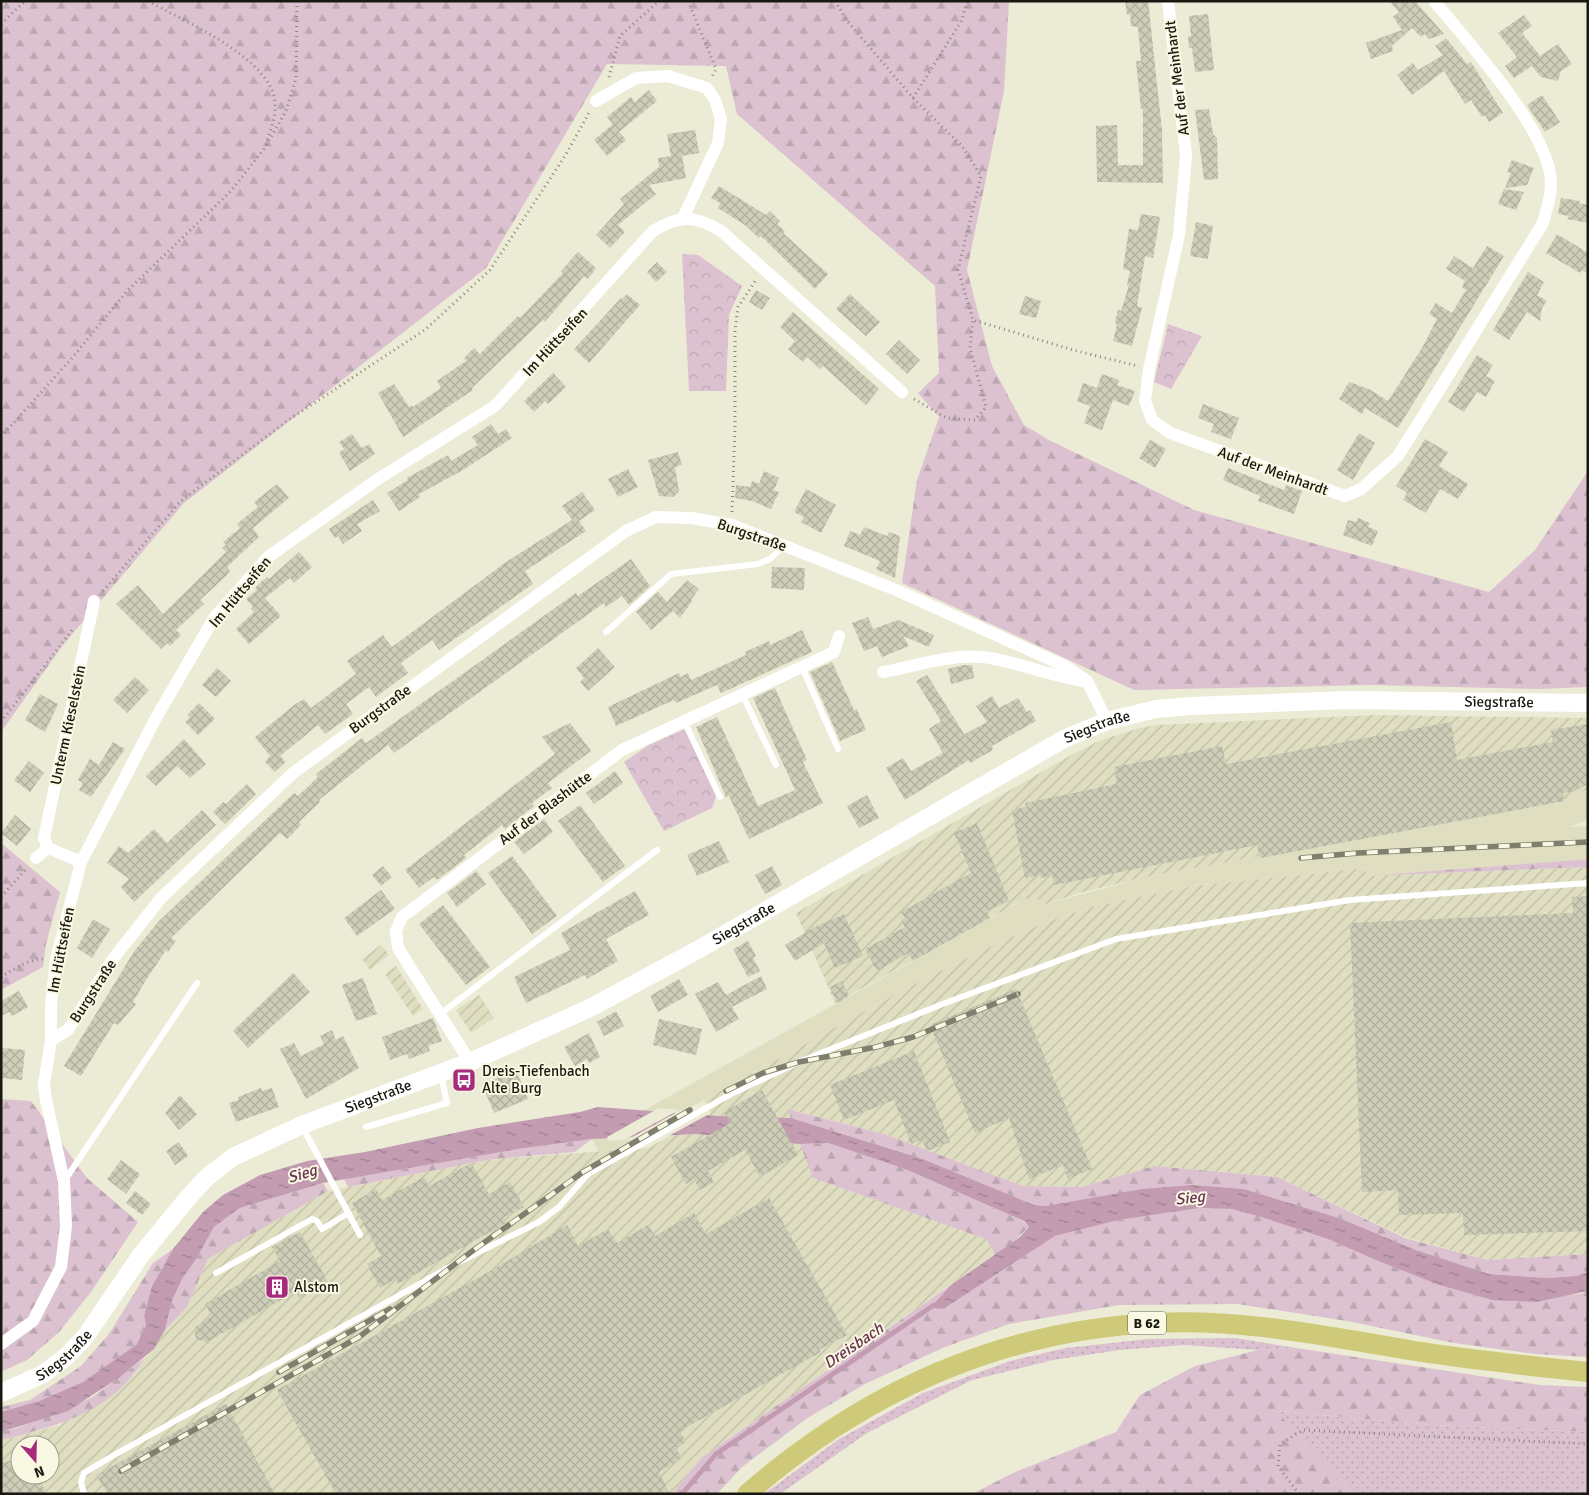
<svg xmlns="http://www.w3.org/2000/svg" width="1589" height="1495" font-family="Signika,sans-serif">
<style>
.built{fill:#e0dec1}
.industrial{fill:url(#industrial-furrows);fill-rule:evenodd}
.grass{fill:url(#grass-dots)}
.forest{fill:url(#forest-firs)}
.park{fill:url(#park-crowns)}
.water{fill:url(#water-ripples)}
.pier{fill:#ecebd5}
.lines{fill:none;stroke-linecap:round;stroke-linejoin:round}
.stream{stroke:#c39cb1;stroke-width:5}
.building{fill:url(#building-cross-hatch)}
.path{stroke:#898879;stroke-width:3;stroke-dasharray:1 4;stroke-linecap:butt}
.lane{stroke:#fff;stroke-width:6}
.street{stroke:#fff;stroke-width:12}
.secondary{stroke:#fff;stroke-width:18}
.primary{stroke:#cfca7a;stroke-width:20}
.rail-casing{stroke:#7f7e6f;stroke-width:5.5}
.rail{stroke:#f9f8e2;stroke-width:4;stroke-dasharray:11;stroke-linecap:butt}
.labels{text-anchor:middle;stroke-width:4;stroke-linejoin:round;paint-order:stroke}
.shield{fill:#f9f8e2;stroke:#5c5b4f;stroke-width:1}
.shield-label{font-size:14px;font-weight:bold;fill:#181810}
.street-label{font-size:15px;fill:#181810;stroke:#f9f8e2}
.poi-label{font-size:15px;fill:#181810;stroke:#f9f8e2;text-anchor:start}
.water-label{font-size:16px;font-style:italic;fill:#683554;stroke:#f9f8e2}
</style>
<defs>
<pattern id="industrial-furrows" width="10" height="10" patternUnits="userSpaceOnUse" patternTransform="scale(1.25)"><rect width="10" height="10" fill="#e0dec1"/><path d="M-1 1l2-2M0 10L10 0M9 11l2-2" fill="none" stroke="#bfbea5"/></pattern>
<pattern id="grass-dots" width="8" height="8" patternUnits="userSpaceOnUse" patternTransform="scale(1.25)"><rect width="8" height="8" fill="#dcc2d0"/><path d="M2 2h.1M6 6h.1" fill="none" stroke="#bca6b2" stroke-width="1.8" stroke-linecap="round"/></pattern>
<pattern id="forest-firs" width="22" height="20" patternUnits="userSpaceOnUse" patternTransform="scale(1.25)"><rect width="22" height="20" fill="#dcc2d0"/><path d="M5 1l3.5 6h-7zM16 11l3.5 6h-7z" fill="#bca6b2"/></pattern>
<pattern id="park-crowns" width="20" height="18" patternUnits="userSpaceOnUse" patternTransform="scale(1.25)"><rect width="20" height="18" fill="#dcc2d0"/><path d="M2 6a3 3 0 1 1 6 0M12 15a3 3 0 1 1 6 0" fill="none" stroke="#bca6b2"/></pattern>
<pattern id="water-ripples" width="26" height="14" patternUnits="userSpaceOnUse" patternTransform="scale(1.25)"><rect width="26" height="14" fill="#c39cb1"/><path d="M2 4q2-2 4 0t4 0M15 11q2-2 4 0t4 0" fill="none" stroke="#9d7e8f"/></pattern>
<pattern id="building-cross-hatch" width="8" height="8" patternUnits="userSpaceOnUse" patternTransform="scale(1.25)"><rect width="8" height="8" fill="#cecdb8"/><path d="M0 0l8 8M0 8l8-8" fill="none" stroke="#b0af9d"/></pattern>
</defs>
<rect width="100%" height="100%" fill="#ecebd5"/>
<path class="built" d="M1588,789V819L1570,827L1588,826V859L1367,876L1364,868L1193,886L1092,907L1046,922L981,951L903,990L601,1157L592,1139L1025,899L1036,897L1043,905L1145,877L1564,801Z"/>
<path class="industrial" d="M1375,715L1588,718V789L1564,801L1145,877L1083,892L1043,905L1036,897L1025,899L835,1003L796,913L1073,754L1101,740L1140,728L1156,725Z
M1588,867V1254L1487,1260L1405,1237L1277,1177L1154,1166L1081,1187L1023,1186L884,1134L788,1109L814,1178L986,1239L995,1254L701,1458L672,1494H1V1440L60,1425L134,1375L145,1358L154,1349L165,1330L187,1307L208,1259L328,1191L493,1159L648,1148L711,1113L704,1100L903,990L981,951L1046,922L1092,907L1193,886L1365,868L1367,876ZM20,1445H50V1475H20Z
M381,945L389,955L370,970L362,959Z
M396,966L423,1009L413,1016L385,974Z
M479,995L494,1018L471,1033L456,1010Z"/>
<path class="grass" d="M1235,1338L1296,1348L1258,1350L1184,1345L1120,1350L1053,1360L972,1380L867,1433L780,1494H764L839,1439L923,1393L1010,1361L1066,1348L1148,1339Z
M1275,1411L1432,1425L1588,1432V1494H1355Z"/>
<path class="forest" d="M1,1H1009L1004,91L967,270L992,366L1024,425L1049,440L1194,510L1489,592L1535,550L1588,471V687L1539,689L1372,685L1134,690L902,583L917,480L939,417L918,393L939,373L935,286L737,114L726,66L607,64L486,268L184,503L63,645L1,732Z
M1,843L60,892L46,944L43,967L1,990Z
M1588,859V867L1367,876Z
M1,1099L31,1101L87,1178L138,1222L91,1292L59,1332L27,1360L1,1372Z
M787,1109L884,1134L1023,1186L1081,1187L1154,1166L1277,1177L1405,1238L1487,1260L1588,1254V1272L1576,1276L1547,1278L1489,1274L1416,1250L1339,1218L1244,1189L1194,1185L1046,1206L1034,1205L923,1159L791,1118Z
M592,1139L575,1152L493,1159L348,1187L344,1179L518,1149Z
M828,1143L905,1169L1023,1221L1029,1227L1006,1249L995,1254L986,1239L813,1178L800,1144Z
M323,1183L328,1191L208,1259L187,1307L165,1330L172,1301L182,1279L197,1258L214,1227L240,1208Z
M1200,1208L1232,1209L1261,1217L1328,1239L1378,1261L1439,1285L1492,1300L1580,1294L1588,1291V1357L1536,1354L1454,1343L1347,1321L1237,1304L1119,1305L1009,1324L945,1347L865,1384L809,1417L742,1467L717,1494H672L701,1458L951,1285L930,1308H945L1055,1236L1119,1220Z
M173,1249L152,1286L144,1315L146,1325L137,1344L83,1382L39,1401L1,1412V1407L30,1400L81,1366L109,1334L153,1263Z
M1296,1348L1540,1385L1588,1387V1432L1432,1425L1276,1411L1355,1494H972L1013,1473L1116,1432L1140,1395L1195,1366L1258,1350Z
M145,1358C111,1413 60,1425 1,1440V1432L17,1428L91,1398Z"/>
<path class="park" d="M682,254L698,255L742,286L729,315L726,391H689Z
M1168,324L1202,336L1171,389L1154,382Z
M685,729L716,796L712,808L664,831L624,762L649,745Z"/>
<path class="water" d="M598,1107L718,1116L791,1118L923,1159L1034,1205L1046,1206L1142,1189L1194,1185L1244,1189L1339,1218L1416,1250L1489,1274L1547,1278L1576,1276L1588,1272V1291L1536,1302L1492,1300L1439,1285L1378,1261L1328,1239L1261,1217L1232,1209L1200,1208L1119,1220L1055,1236L945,1308H930L951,1285L1020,1237L1029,1227L1024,1221L905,1169L828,1143L800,1144L696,1134L592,1139L518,1149L323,1183L240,1208L214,1227L197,1258L182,1279L172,1301L165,1330L154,1349L120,1377L68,1411L1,1432V1412L39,1401L83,1382L137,1344L146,1325L144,1315L152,1286L173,1249L203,1212L223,1195L260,1175L307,1161L365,1152L478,1128L580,1112Z"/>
<path class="pier" d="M659,1108L679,1110L624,1140L609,1141L607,1137Z
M681,1110L711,1113L665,1138L627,1140Z"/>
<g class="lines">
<path class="stream" d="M682,1494L716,1454L934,1305"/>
</g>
<path class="building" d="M1125,1H1148L1162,130L1163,183L1097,182L1096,126L1117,125L1118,165H1143V108L1141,109L1136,61H1141L1138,27L1131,26L1130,14L1127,15Z
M1389,1H1415L1444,34L1429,39L1425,34L1421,37L1412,28L1392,46L1393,51L1371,59L1366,43L1402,30L1393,17L1399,12Z
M1208,14L1214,70L1195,72L1192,48H1189L1188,36H1191L1189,16Z
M1524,15L1532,26L1522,33L1540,56L1558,44L1572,64L1561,71L1558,81L1541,77L1532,66L1514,78L1505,66L1517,57L1498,33Z
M1446,38L1467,64L1471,62L1503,113L1489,122L1485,115L1482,117L1471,100L1465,104L1444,71L1412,95L1397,75L1413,63L1418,70L1443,55L1435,46Z
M649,90L657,101L619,132L607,117L631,97L635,102Z
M1542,95L1560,122L1545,132L1527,105Z
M1209,109L1213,134L1217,138L1218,179L1204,180L1195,110Z
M613,124L626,140L607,156L594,140Z
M695,130L699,153L682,156L686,178L649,185L656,194L618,225L625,232L610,248L596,235L624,204L620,199L659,167L658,158L671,156L667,134Z
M1512,160L1534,168L1527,185L1505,188L1511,173L1507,172Z
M719,186L766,215L770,211L780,221L777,224L785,231L783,233L828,274L815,289L761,236L759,238L745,225L718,208L720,203L711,198Z
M1504,189L1524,192L1516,210L1498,204Z
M1561,198L1580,201L1579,203L1588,205V223L1567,219L1569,216L1558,214Z
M1141,214L1160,217L1153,258L1145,256L1137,306L1142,308L1132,346L1113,341L1117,324L1115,323L1118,310L1121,311L1129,285H1127L1130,271L1123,269L1129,229L1138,230Z
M1196,222L1213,226L1208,259L1190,256Z
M1557,234L1588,253V274L1582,270L1580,273L1546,253Z
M1487,246L1504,256L1398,428L1365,408L1362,414L1339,399L1349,382L1369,389L1388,401L1422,348L1437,319L1429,314L1436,303L1452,313L1466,290L1462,287L1465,281L1446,269L1454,256L1473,268Z
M578,252L596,268L588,279L584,276L545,322L543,320L472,388L473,390L403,437L378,393L394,384L409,407L411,405L413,407L441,388L437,381L466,361L464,358L474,348L480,354L518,316L520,318L563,273L561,271Z
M657,262L667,272L656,282L647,272Z
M1528,272L1544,282L1537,295L1547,301L1542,308L1540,321L1527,312L1509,340L1493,330Z
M756,290L770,298L762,310L749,302Z
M627,294L640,305L589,363L574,349L621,298L622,299Z
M850,294L880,322L866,336L836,309Z
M1025,296L1041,301L1036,318L1019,314Z
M793,312L879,389L866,405L823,366L820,369L807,357L803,362L788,349L795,341L780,327Z
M899,340L920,360L907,374L886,354Z
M1477,355L1493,365L1486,376L1495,381L1486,397L1477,392L1464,412L1448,402Z
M553,373L566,387L548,404L545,401L534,412L524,401Z
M1102,374L1119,380L1117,385L1135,391L1129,406L1113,400L1102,430L1084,423L1090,406L1077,401L1083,383L1097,388Z
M1203,404L1239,418L1231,439L1211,432L1214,424L1198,418Z
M491,424L498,434L506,429L512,438L463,470L419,494L420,497L399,511L387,493L408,480L407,478L448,455L451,461L478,445L472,437Z
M1359,433L1375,443L1353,480L1337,470Z
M352,434L362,448L369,444L375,454L350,471L339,453L344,449L339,442Z
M1425,439L1448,452L1439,466L1468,484L1458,499L1440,489L1426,513L1403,500L1407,493L1396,486Z
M1150,440L1166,449L1155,468L1139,458Z
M678,452L682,465L675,467L679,491L673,497L659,496L648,460Z
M1228,468L1284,490L1286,485L1302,491L1294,514L1258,501L1260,496L1223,480Z
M628,469L638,487L618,497L608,479Z
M764,471L779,478L774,490L779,492L771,509L752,501L735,498L736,485L750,487L752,481L759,484Z
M277,484L289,498L253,528L259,537L227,567L230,571L226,576L200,600L204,604L176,630L181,635L170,646L167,643L161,649L116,604L138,585L163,614L226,552L222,548L226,545L223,542L240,528L237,524L258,507L254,502Z
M806,489L836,505L821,533L801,522L804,517L794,512Z
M582,492L595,510L579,521L586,531L525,571L533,584L439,650L432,640L401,663L408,673L376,697L369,687L346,704L353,714L325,734L318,725L280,756L286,762L275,772L265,762L270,756L255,737L294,705L304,699L311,708L356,674L347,661L383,635L392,647L506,562L572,520L562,506Z
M373,500L380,511L357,524L362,531L343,544L338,536L335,538L329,529Z
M1358,518L1370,523L1368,527L1378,531L1372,546L1343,535L1348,520L1356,522Z
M864,527L887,536L889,532L900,536L895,578L876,569L880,561L844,546L850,531L860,535Z
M299,552L312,567L294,583L290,578L265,598L281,616L249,644L236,629L254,612L251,609L253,607L246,599L257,590L255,588L261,582L267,577L269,579Z
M631,559L650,586L629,605L622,596L606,607L604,603L394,753L388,745L319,800L320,802L299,822L301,825L287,839L280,833L171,938L176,941L168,952L166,950L146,980L133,1002L136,1004L118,1025L114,1023L81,1076L64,1066L135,950L159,921L294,793L298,796L318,777L316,774L362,738L366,743L576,593L578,596Z
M772,567L805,568L804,590L771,588Z
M687,580L699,589L691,600L692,601L680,618L673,611L651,630L636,612L658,592L667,602Z
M868,617L873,629L898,620L934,635L929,647L903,636L909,646L882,657L877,646L864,651L852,623Z
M802,630L812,652L721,693L717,685L676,703L674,700L616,726L608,707L679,673L681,677L688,673L691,680L746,655L745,652L769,641L770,645Z
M598,648L615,667L588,691L580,682L584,678L576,668Z
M832,662L854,710L857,709L866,730L840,741L810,672Z
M963,665H972L974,678L951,684L948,669Z
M217,668L231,681L216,697L202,685Z
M927,675L966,737L965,734L987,722L976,706L992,696L999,708L1018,698L1027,712L1030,710L1036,721L992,746L993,750L970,763L969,760L905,800L886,768L903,758L911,771L943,753L929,729L941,721L916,681Z
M135,677L149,690L127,713L113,700Z
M775,688L807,760L803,762L823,803L749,839L729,796L726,797L696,727L717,717L758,806L795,790L753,698Z
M40,694L58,704L45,732L25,720Z
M199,703L215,719L198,735L185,722L190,718L187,715Z
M1451,722L1457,760L1553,742L1551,730L1588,724V784L1575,791L1563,793L1564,801L1260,858L1257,845L1054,885L1052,875L1041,878L1040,875L1025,878L1012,810L1026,807L1025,803L1117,784L1114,767L1222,746L1226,764Z
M570,723L591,751L548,783L552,788L532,803L534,806L505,829L502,825L464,855L466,858L437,880L434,877L419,888L405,870L555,754L542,737Z
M184,739L206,764L190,778L177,766L156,786L146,776Z
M113,742L125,749L91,797L79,790L83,783L78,780L90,759L99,765Z
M29,761L44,773L30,792L14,780Z
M615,771L623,783L594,804L586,793Z
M247,784L256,794L225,824L213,812L223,802L226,804Z
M867,795L879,818L859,828L847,806Z
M580,805L625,866L603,882L558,821Z
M202,810L216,825L134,902L121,887L129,879L107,863L119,846L128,853L154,829L167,843Z
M15,815L31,829L17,846L1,833Z
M544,819L553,832L524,854L514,842Z
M977,823L1009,901L986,911L990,918L913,961L908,953L877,971L865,949L905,927L901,920L905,918L901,912L971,873L954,833Z
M719,841L729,862L697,876L687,855Z
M512,856L557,916L532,934L488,873Z
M383,866L392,877L381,886L372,875Z
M772,866L782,885L765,894L755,875Z
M476,871L486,884L457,907L447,893Z
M381,890L395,909L357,936L344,918Z
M635,891L649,915L606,939L618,961L587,979L585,975L526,1003L514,977L570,950L561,933Z
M1588,896V1231L1464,1235L1463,1213L1399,1215L1398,1190L1362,1192L1350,923L1573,913L1572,897Z
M443,905L490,967L466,985L419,924Z
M844,914L863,956L835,968L824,943L795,961L785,945L813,928Z
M93,919L110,929L92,958L77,948Z
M748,941L756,956L753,958L760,971L748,977L733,949Z
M293,973L310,992L248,1048L233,1031Z
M761,976L767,989L732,1007L739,1019L716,1032L695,994L718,982L726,995Z
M363,978L377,1014L356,1021L342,985Z
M679,979L688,995L658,1012L650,996Z
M842,981L849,996L837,1003L830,987Z
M1016,989L1092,1169L1068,1179L1063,1165L1029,1179L1009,1118L975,1133L930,1025Z
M19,991L28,1007L12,1016L9,1012L1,1016V1001Z
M616,1011L624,1026L604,1036L597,1022Z
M433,1018L442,1041L428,1046L430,1051L409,1059L407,1054L390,1060L382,1037Z
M659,1019L702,1029L696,1055L653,1045Z
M332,1030L336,1040L343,1036L359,1068L306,1099L280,1049L294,1043L301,1056L324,1044L320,1036Z
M589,1033L600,1057L589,1063L587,1059L575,1066L564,1047Z
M2,1048L25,1050L22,1080L1,1078Z
M914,1051L950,1142L927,1151L922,1140L911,1144L894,1100L844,1120L830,1085Z
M516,1070L528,1099L494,1113L482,1084Z
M261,1088L262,1091L272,1088L279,1107L236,1122L229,1103L239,1100L238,1097Z
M762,1090L798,1155L760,1177L745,1150L708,1171L714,1182L700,1190L694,1179L686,1184L671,1157L730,1123L724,1112Z
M180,1095L197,1114L179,1130L165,1113Z
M179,1142L188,1156L175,1165L166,1151Z
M121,1160L140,1174L126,1194L107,1179Z
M471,1163L489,1194L510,1182L524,1207L503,1218L506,1223L398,1284L395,1279L380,1288L367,1264L381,1256L352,1203L376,1189L382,1200L424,1177L429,1186Z
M135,1191L151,1204L142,1215L126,1203Z
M769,1198L847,1335L819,1350L821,1352L680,1431L686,1442L676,1448L682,1458L659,1472L670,1494H336L277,1390L492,1270L567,1225L578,1246L608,1229L617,1243L648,1225L655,1236L694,1213L706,1234Z
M300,1232L328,1282L299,1298L295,1292L207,1342L196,1339L194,1328L212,1316L205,1304L280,1261L272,1247Z
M226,1404L275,1494H108L96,1475Z
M20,1458V1475H36L47,1494H1V1463Z"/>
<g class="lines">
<path class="path" d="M148,1C184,21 263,55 274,96C278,113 271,128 266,144
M688,1L716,69L712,77
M835,1L848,22L913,98L962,146L981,176L958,270L973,320L1077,351L1138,366
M1,24L25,1
M609,77L620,36L659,1
M913,98L962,20L967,1
M914,399L947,418L975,420L986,407L970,348L973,320
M1,437L72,358L127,291L231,191L264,149L286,111L296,79L297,1
M732,512L735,427V330L738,307L756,280
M103,591L181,501L287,421L426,329L490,270L565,156L590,111
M1,722L73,629
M1,897L27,868
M1,977C14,969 28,959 43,959
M1299,1494L1278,1466L1280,1444L1303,1430L1588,1444"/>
<path class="lane" d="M606,632L671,574L758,564L770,559L783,546
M802,667L838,749
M742,694L776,765
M684,721L720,797
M440,1014L657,850
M302,1126L360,1235
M366,1127L447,1103L441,1075
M65,1180L197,983
M216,1273L312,1219L317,1221L322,1229L349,1213
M84,1494L81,1482L84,1473L109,1458L455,1264L539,1222L559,1207L588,1174L733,1093L799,1062L940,1005L1116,939L1350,900L1588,883"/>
<path class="street" d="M1168,1L1186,155L1179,235L1149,369L1145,401L1152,420L1170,433L1345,496L1361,489L1398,456L1543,223C1546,210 1552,195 1551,182C1549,130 1467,41 1434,1
M596,101L636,78L668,76L707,88L715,100L721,119L718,143L683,218
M883,672C915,666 950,654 983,657C1015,661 1050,676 1084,681
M48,848L44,838L94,601
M36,858L48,848L81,862
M51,1040L68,1030L113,959L161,898L293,773L626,531L656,517L691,518L732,525L896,590L1065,666L1087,681L1107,721
M470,1062L398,948L396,931L402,917L622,750L834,652L839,636
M1,1344L33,1321L61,1267L66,1226L64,1181L46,1100L44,1084L51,1040V1005L56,959L81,862L156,718L214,618L268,557L378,479L495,406L653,231C679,215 695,215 721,231L902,392"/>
<path class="secondary" id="s1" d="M1,1393L43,1374L67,1356L85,1337L141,1255L187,1199L206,1178L233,1157L302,1125L470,1062L590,1008L701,948L1064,739L1107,721L1156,709L1191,706L1347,700L1588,703"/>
<path class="primary" d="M747,1494C863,1393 999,1331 1154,1323C1242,1318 1329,1337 1415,1351C1472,1360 1530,1366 1588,1372"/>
<g class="rail-casing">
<path id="rail" d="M1301,858L1358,853L1588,842
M726,1091L763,1073L799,1062L876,1047L913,1037L1018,994
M279,1372L390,1309
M121,1471L359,1337L471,1252L583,1172L690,1110"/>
</g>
<use href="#rail" class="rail"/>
</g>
<defs>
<g id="bus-square" transform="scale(1.25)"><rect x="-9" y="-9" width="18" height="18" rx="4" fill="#a62a7d" stroke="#f9f8e2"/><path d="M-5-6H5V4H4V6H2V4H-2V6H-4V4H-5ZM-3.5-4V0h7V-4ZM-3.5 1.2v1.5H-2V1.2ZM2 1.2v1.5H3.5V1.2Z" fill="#fff"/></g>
<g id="building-square" transform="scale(1.25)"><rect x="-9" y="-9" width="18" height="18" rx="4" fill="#a62a7d" stroke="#f9f8e2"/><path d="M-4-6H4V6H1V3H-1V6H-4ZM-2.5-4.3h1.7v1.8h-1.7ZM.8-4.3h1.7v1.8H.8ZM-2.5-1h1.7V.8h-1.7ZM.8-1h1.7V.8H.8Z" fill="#fff"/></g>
</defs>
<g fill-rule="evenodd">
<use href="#bus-square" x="464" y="1080"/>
<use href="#building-square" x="277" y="1287"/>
</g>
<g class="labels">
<rect class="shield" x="1128" y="1311.5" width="38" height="23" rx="4"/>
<g class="shield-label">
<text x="1147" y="1328">B 62</text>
</g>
<g class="street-label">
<text transform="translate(1177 78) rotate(-97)" y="5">Auf der Meinhardt</text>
<text transform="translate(555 342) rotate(-47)" y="5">Im Hüttseifen</text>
<text transform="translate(1273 471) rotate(20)" y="5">Auf der Meinhardt</text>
<text transform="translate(752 535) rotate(19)" y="5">Burgstraße</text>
<text transform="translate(240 592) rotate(-50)" y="5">Im Hüttseifen</text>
<text dy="5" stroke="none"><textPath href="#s1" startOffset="1709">Siegstraße</textPath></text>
<text transform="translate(380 709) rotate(-36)" y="5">Burgstraße</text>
<text transform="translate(68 725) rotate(-78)" y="5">Unterm Kieselstein</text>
<text dy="5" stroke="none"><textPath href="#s1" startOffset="1304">Siegstraße</textPath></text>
<text transform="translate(545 808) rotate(-37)" y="5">Auf der Blashütte</text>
<text dy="5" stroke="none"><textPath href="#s1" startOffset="899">Siegstraße</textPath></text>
<text transform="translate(61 950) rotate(-79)" y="5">Im Hüttseifen</text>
<text transform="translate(93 991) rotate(-57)" y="5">Burgstraße</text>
<text dy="5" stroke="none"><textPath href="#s1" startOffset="494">Siegstraße</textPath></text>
<text dy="5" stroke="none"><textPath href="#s1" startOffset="74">Siegstraße</textPath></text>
</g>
<g class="poi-label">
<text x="482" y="1076">Dreis-Tiefenbach<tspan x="482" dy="17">Alte Burg</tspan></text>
<text x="294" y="1292">Alstom</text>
</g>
<g class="water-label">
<text transform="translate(302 1173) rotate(-17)" y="6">Sieg</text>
<text transform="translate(1190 1197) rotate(-7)" y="6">Sieg</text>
<text transform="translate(853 1345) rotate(-34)" y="6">Dreisbach</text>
</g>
</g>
<rect width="1589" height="1495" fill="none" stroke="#181810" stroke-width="5"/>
<g transform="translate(35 1460) rotate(160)"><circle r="24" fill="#f9f8e2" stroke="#9f9e8e"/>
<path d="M0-4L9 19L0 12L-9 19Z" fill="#a62a7d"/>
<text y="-8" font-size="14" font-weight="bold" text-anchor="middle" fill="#181810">N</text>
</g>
</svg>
